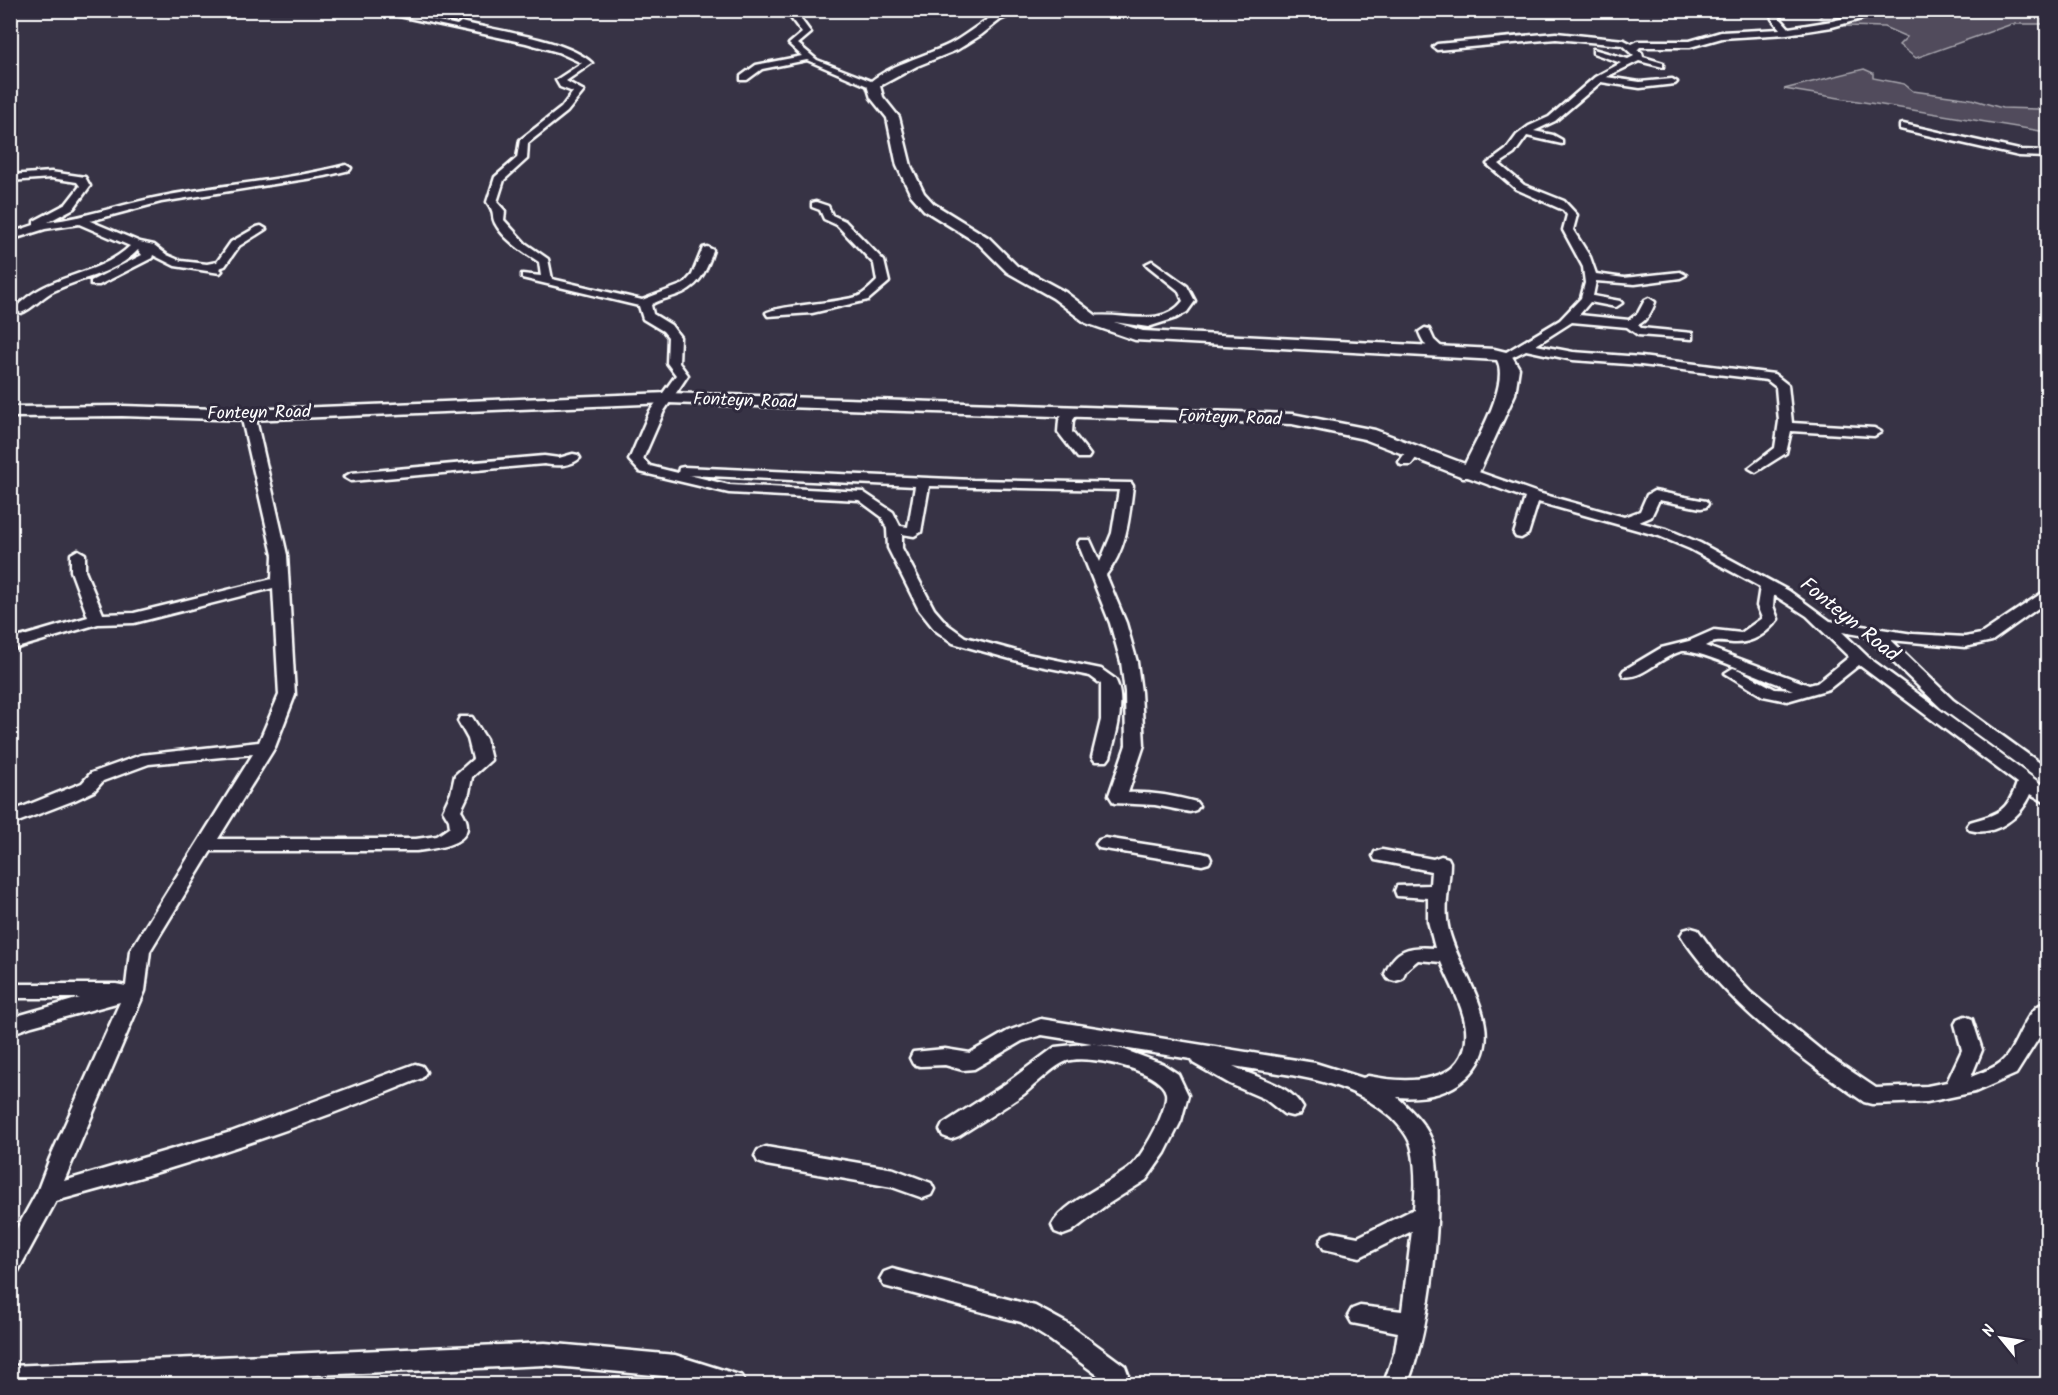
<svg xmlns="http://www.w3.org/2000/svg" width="2058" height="1395" font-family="Kalam,sans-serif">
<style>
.green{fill:#514c5c;stroke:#a8a6ae;stroke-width:1.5}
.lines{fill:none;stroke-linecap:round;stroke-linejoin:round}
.street-casing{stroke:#fff;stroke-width:5}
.secondary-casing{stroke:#fff;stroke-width:5}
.street{fill:#2f2a3d;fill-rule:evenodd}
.secondary{fill:#2f2a3d;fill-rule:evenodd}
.labels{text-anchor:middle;stroke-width:6;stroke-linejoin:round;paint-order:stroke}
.far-street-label{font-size:18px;fill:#fff;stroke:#2f2a3d}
.street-label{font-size:21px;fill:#fff;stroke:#2f2a3d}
</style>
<rect width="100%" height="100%" fill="#373345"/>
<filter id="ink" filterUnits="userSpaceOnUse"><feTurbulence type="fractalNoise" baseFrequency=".0167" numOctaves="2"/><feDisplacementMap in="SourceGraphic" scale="12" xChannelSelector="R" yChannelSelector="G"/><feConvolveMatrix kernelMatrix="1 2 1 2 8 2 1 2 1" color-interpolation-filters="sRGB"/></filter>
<g filter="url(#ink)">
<path class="green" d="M1828,10L2048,11L2047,24H2012L1916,58L1899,45L1907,37L1884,27L1846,26L1819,18Z
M1864,69L1873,73V78L1904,84L1913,91L1971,99L2002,108L2038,109L2047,111V132L1784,89Z"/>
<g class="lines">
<g class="street-casing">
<path id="street" d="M371,10H389L457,25L461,22C496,31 566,39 592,63L566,81L584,91L567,112L528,143L527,159L504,180L497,202L505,211L504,220L525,243L548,259L552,279L642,300L684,284L692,275L703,248L707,247L713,250C706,273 698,289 674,296C666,299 658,300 651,305L653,314L671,325L680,337L679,363L688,375L664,411L643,459L650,466L678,473L679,468L684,467L973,480L1131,483L1133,486C1129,518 1127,549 1106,575L1126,623L1137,662L1141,692L1144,745L1128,793C1151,792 1174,796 1196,802L1199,806L1196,810L1190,812L1155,805L1114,803L1109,795L1126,745L1125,692L1121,662L1110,623L1078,543L1080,540H1090L1100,562L1112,533L1119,490L929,486L921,532L914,536L902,534V548L934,609L947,624L965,637L1027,654L1101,669L1115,679C1127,700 1116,735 1110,757L1107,761H1095L1092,757L1101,720V684L1090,676L1025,663L953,643L935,630L919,610L888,548L887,529L882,517L859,500L729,493L640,472L629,460L650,411L676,375L667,363L668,337L663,331L643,319L639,306L522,278V274L541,276L539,262C524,252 504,240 495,223C491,215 496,214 487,202L495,177L517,158L520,140L561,108L573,92L560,87L556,80L582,63L558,52L526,43ZM689,475L915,486L908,527L900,526L893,512L863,492L729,485Z
M785,10H794L811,33L798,44L817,60L876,83V87H870L807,60L762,69L747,80H741V76L756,65L802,56L789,44L802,33Z
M1770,10H1778L1780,18L1789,28L1832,21L1878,10H1894L1832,27L1787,34L1722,38L1690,47H1640L1637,50L1642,53L1643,57L1663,63V67L1639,61L1606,77L1640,82L1672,79L1677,82L1675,84L1640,88L1601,82L1555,121L1534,131L1553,135L1562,140V144L1527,136L1514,154L1499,164L1524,185L1564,201L1577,215L1573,230L1590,257L1596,274L1624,278L1680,272L1686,275L1680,278L1635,284L1596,281L1593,296L1620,301L1622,303L1616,307L1590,302L1579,315L1629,320L1638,313L1645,300L1649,298L1655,302C1652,312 1647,320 1638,325L1641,328L1692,333V339L1638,335L1627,327L1572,322L1536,345L1573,352L1641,357L1774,374L1788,385L1792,423L1874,428L1881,432L1874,436L1791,431L1786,453L1756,472L1749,468L1775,448L1779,421L1776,387L1767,380L1641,365L1573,360L1526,350L1504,361L1498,357L1560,320L1581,298L1585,283L1583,267L1563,230L1567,215L1563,210L1516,189L1487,164L1506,150L1517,135L1529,126L1549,117L1595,77L1621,63L1593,53V49L1628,59L1634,56L1622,45L1556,39L1437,50L1433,47L1437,44L1556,33L1624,40L1632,44L1638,41H1690L1721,32L1780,29L1772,19Z
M1903,124L2019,150L2048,151V157L2019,156L1900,129V125Z
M346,165L351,168L350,170L325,176L161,202L90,221L140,242L154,245L167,255L181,261L207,264L217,262L231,242L257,227L261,226L266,229L239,246L225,266L219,268L222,271L220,273L175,266L153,255L152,258L99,285H91V281L142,255L138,250C115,274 85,276 56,290C43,295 33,309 21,313L15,309C45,273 97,278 130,246L79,224L45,229L10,240V233L34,225V221L66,204L80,186L77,182L51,178L10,181V175L51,172L85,177L90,186L74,208L48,222C89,217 128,202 169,195C228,184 288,180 346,165Z
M816,202L828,206L832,215L845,221L884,261L889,282L868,300L812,313L768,316L766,313C774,306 840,303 859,296C865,293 872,286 877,281L874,264L837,225L824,219L820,210L812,207V203Z
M1152,261L1187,286L1195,301L1187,312L1176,318L1148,327L1114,322L1088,323V317C1119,310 1160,331 1183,301L1178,290L1148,266L1146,264Z
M1425,328L1429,329L1434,340L1447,352L1445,355C1432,357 1423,343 1419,332Z
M1071,409L1078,413L1073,420L1072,432L1090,455L1088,458H1078L1058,432L1059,420L1066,410Z
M248,411L255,415L287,555L295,695L275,747L218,839H416L437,836L450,827L449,820L443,810L451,793L455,775L473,759L468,739L458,721L460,717H472L486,739L491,760L472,777L469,793L461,810C483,843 440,848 416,851H211L150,951L145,991L64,1181L231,1132L415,1064L422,1066L426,1072L422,1078C303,1127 181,1168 56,1201L18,1271L10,1274V1241L37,1192L50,1158L120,1002L32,1026L10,1034V1018L80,998H10V984H116L126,986L130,951L253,754L149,764L103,781L94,791L75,800L10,825V812L82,783L91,773L141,755L259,742L279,695L273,588L134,623L98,624L10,650V640L88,617L71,571V554L78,550L85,554V571L103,614L134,613L272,579L273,555L241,415Z
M1414,447L1419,448L1421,451L1411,465H1401L1399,462C1403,456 1407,449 1414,447Z
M573,454L578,455L580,458C570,467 557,466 544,464L351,481L344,477L351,473L544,456L559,458Z
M1470,469L1538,493L1624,517L1640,511L1647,495L1654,491L1706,501L1708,504L1706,507L1701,508L1659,500L1651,517L1639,522L1669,530L1700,543L1789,591L1830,621L1913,634L1965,637L1981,634L2048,589V601L1992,641L1965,647L1891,640L1953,700L2048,769V783L2042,782L1941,708L1866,636L1842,632L1869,658L2048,789V804L2031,794C2021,817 1996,837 1970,830L1967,826L1970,822C1997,814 2007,813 2017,783L1859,665L1829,689L1787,701L1763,696L1725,673L1733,668L1739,670L1775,689L1793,690C1774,683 1698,649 1683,651C1663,654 1641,681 1624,676L1622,673L1624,670L1661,648L1689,641L1714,630L1741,633L1762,618L1757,606L1760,587L1690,549L1659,536L1538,502L1528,534L1521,538L1516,537L1514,534L1525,498L1465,476L1463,473L1465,470ZM1774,595L1807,616L1849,657L1817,683L1809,685L1705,646C1716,640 1721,642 1733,643C1751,644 1767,634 1778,619L1773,606Z
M1105,838L1202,853L1209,855L1211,859L1209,863L1202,865L1099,848L1096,844L1099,840Z
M1382,850L1433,859L1441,856L1448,858L1450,862C1450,884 1443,908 1449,931C1461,978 1514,1034 1466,1078C1447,1095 1421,1099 1397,1097C1411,1110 1430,1128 1434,1148C1445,1201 1430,1336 1407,1384H1387L1385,1380L1395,1351L1398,1332L1352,1323L1348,1316L1352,1309L1360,1306L1402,1311L1412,1231L1360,1257L1324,1249L1320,1242L1324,1235L1332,1232L1358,1237L1414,1209C1416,1190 1416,1167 1412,1149C1410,1138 1400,1126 1392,1118C1348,1078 1289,1075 1233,1066C1255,1078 1290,1084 1303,1108L1300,1114L1292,1116L1284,1114L1265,1099L1230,1084L1193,1063L1191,1059L1042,1035L1022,1041L974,1069L963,1070L945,1065L920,1066L913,1064L910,1058L913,1052L945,1049L970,1053L1008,1031L1041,1019L1315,1063L1363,1078L1368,1076C1407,1084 1471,1086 1466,1028C1463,1005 1450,983 1441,962L1418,960L1406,970L1402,979L1395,981L1388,979L1385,974C1395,948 1410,946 1435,948L1428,921V898L1397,896L1395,891L1397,886L1430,885L1431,871L1375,860L1373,856L1375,852Z
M1691,928L1698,930L1718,958L1750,992L1827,1055L1876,1088L1927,1086L1947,1082L1962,1050L1955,1024L1958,1019L1965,1016L1972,1019L1982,1050L1971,1077C1980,1073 1992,1069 2000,1063C2018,1050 2023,1008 2048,1001V1023L2016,1074L1975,1092L1927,1102L1872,1104L1864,1102C1797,1056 1731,1007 1684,940L1681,935L1684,930Z
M1093,1043L1125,1050L1163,1064L1178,1074L1188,1095L1181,1121L1165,1153L1146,1180L1105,1206L1071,1232L1063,1235L1055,1232L1052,1225C1063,1203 1108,1184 1128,1169C1136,1163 1142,1152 1147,1144C1154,1133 1168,1105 1166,1093C1161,1070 1088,1054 1067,1061C1055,1065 1035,1085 1024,1094C1003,1109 980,1122 959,1136L951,1139L943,1136L940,1130L943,1124L1005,1084L1055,1047Z
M766,1147L894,1169L931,1183L934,1189L931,1195L923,1198L892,1187L766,1165L758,1162L755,1156L758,1150Z
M892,1269L1035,1306L1068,1324L1125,1366L1128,1374L1125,1382L1118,1384L1107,1382L1050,1340L1021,1322L884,1286L880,1279L884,1272Z
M545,1343L675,1355L742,1376L745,1384H699L675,1377L545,1365L293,1376L296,1384H272L268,1377L93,1384H10V1366Z"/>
</g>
<g class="secondary-casing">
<path id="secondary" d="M1005,10H1022L1000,20L981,35L957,50L917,66L880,86L883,97L899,117L911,166L924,193L934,204L989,238L1017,266L1065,292L1098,317L1143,331L1494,349L1510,353L1519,368L1515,394L1477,477H1463L1364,439L1292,424L668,403L248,420L122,416L10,417V407L122,406L248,410L668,393L1292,414L1375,430L1465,464C1476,441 1510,384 1497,360L1135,340L1086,323L1053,298L1007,272L979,244L924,210L911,195L897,166L887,118L871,98L867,85C885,66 926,56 950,44C969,34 985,18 1005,10Z"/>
</g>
<use href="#street" class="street"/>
<use href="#secondary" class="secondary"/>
</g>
</g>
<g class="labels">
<g class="far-street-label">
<text transform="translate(745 400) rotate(2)" y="6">Fonteyn Road</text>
<text transform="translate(259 412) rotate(-1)" y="6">Fonteyn Road</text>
<text transform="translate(1230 417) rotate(2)" y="6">Fonteyn Road</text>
</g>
<g class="street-label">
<text transform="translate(1850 619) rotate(39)" y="7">Fonteyn Road</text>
</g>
</g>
<rect width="2058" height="1395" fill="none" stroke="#2f2a3d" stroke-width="36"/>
<rect x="18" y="18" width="2022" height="1359" fill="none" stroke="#fff" stroke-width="2" filter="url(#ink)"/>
<g transform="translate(2001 1338) rotate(300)" stroke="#2f2a3d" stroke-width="4.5" paint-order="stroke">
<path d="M0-4.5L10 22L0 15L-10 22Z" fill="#ffffff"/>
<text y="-9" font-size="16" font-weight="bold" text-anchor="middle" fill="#ffffff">N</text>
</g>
</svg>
